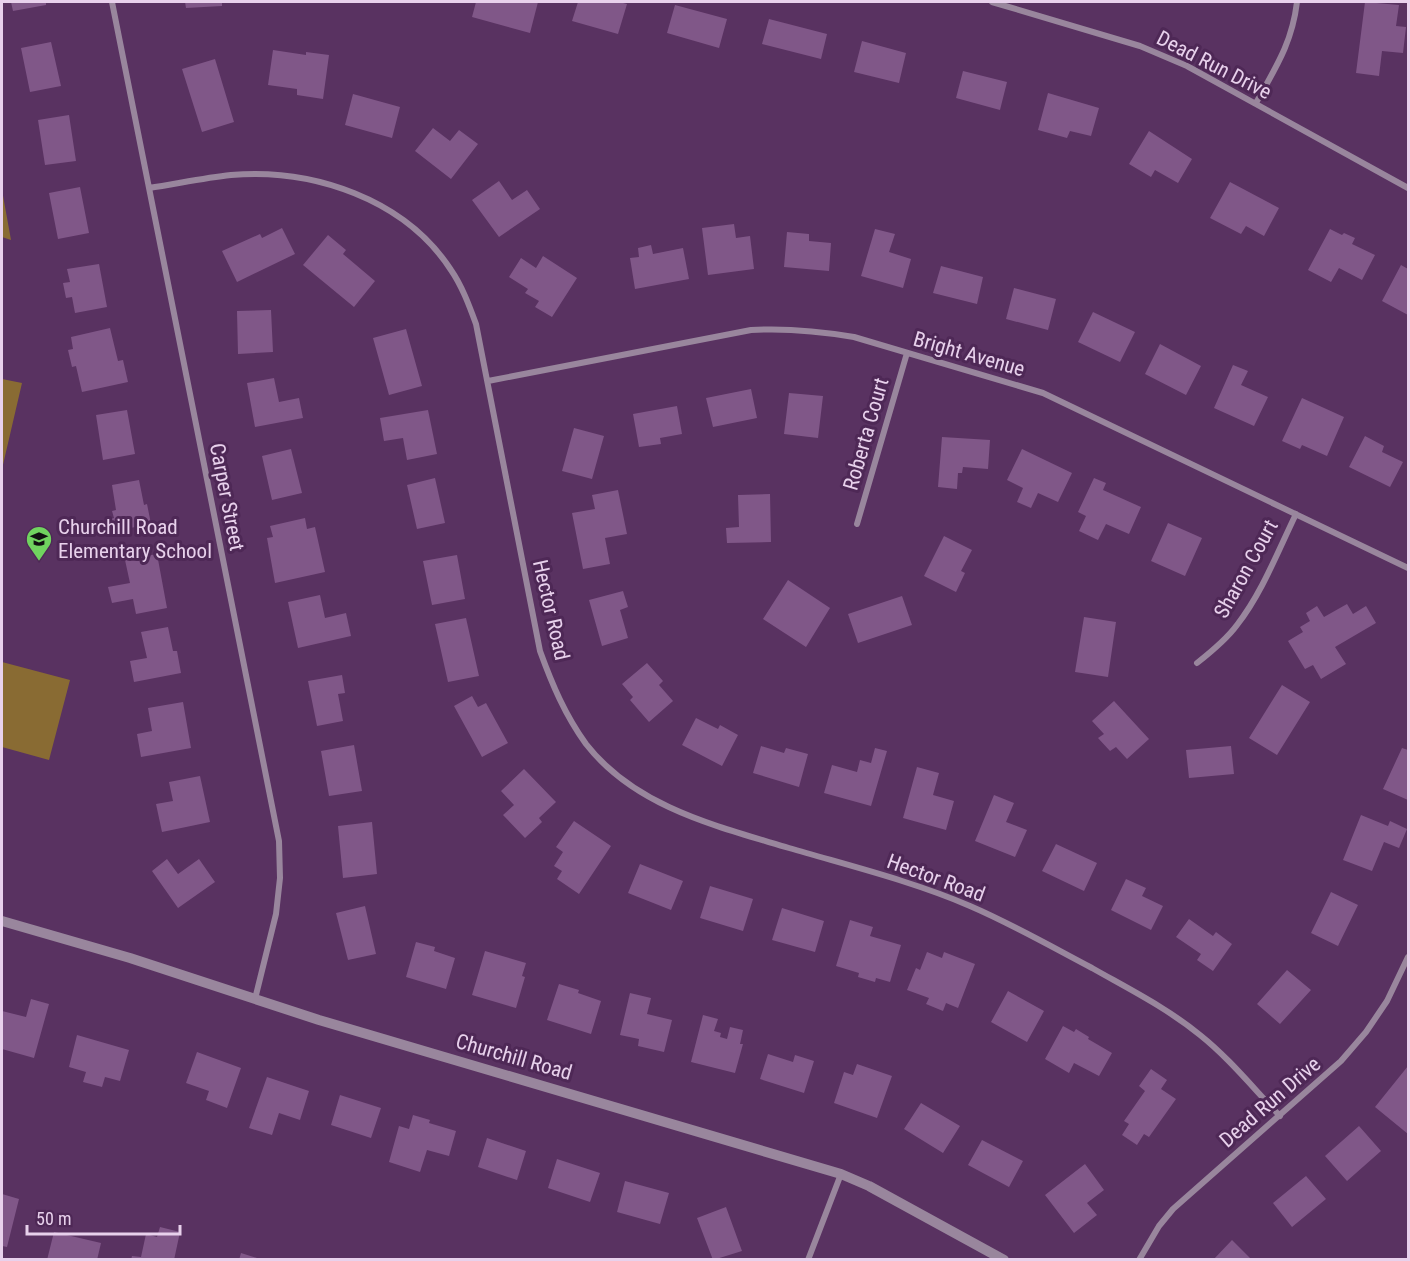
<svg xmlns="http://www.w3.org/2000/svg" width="1410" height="1261" font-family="'Roboto Condensed',sans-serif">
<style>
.green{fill:#896b33}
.building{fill:#805788}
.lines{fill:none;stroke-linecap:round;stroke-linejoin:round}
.minor{stroke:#99869d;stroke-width:6}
.tertiary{stroke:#99869d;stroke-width:10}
.labels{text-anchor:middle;stroke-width:6;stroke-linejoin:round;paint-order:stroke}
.street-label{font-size:21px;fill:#e8d1ec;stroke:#4e2856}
.poi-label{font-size:21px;fill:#e8d1ec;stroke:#4e2856;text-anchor:start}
</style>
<rect width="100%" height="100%" fill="#593261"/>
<path class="green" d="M2,190L11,240L2,237Z
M2,379L22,383L2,469Z
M2,662L70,680L49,760L2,747Z"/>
<path class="building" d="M11,2H46V5L13,11Z
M185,2H222V6L186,8Z
M476,2H538L530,33L472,17Z
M578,2H619L627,4L618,34L572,21Z
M1365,2L1399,5L1396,26L1406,27L1403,53L1382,51L1379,76L1356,73Z
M675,5L727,19L719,48L667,33Z
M769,19L827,34L821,59L762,44Z
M862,41L906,53L899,83L854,72Z
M51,42L61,86L30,92L21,48Z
M273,50L306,55V52L329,55L323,99L297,95V89L268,85Z
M215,59L234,122L202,132L182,69Z
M963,71L1007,82L1000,110L956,98Z
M1048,93L1099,108L1091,136L1070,131L1067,138L1038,130Z
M353,94L400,107L392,138L345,125Z
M69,115L76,161L45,165L38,120Z
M433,128L450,141L459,130L478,144L451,179L415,151Z
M1149,131L1192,159L1178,183L1155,170L1151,177L1129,164Z
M499,181L512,200L527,190L540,209L499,237L472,200Z
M1230,182L1279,208L1264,236L1246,226L1241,234L1210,218Z
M80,187L89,233L58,239L49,193Z
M734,224L736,238L750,236L754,269L708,275L702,228Z
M282,228L295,254L237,282L222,251L260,234L262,238Z
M875,229L895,234L889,252L911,259L903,288L861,276Z
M1330,229L1342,235L1344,233L1355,238L1352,244L1375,255L1362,280L1339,268L1331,282L1308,270Z
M787,232L809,234V241L831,243L829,271L784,267Z
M328,235L346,250L343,254L375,281L354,307L303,265Z
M651,245L653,254L683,248L689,279L635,289L630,258L639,257L638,248Z
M543,256L577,278L552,317L535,307L539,301L525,293L528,289L509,277L521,258L536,268Z
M99,264L107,307L75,313L72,297L66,298L63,283L70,282L67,269Z
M1401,265L1408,269V315L1382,301Z
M941,266L983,277L977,304L933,293Z
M1014,288L1056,299L1048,330L1006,319Z
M271,310L273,352L238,354L237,311Z
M1093,312L1135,332L1120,362L1078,342Z
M110,328L118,361L123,360L128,382L82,392L76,366L72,367L68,350L73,349L71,337Z
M406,329L422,386L389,395L373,338Z
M1160,344L1201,366L1186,395L1145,374Z
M1233,365L1248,371L1241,385L1268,397L1254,426L1214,408Z
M274,378L279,402L299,398L303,418L255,427L247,383Z
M751,389L757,418L713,427L706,398Z
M789,393L823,396L818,438L784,434Z
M1302,398L1344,417L1327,456L1302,445L1300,449L1282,441Z
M677,406L682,434L660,438L661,444L639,447L633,414Z
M127,410L135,454L103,460L96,415Z
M428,410L437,454L407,460L403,438L384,441L380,418Z
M574,428L604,436L592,479L562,471Z
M1365,436L1384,446L1382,452L1403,462L1390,487L1349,467Z
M942,437L990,440L988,469L963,467L962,473H958L957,489L938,487Z
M291,449L302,493L272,500L262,456Z
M1022,449L1072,473L1058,502L1038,493L1031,508L1017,502L1023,488L1007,480Z
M435,478L445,523L417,529L407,485Z
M1094,478L1106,483L1103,490L1141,507L1129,534L1106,524L1098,540L1079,531L1086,516L1078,512Z
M139,480L144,505L147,504L151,524L104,533L102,521L114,518L112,511L116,510L112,485Z
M618,490L627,534L605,538L610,564L583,569L572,513L595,509L592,495Z
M770,494L771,542L727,543L726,528L739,527L738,495Z
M305,518L307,529L315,527L325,572L275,583L267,538L273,537L270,526Z
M1168,523L1202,538L1185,576L1151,561Z
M944,536L972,550L961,571L965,573L956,592L924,576Z
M157,554L167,608L136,614L133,599L112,603L108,587L130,583L125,560Z
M457,555L465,599L432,605L423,561Z
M788,580L830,608L806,647L763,619Z
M623,591L628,607L620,610L628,638L602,646L589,600Z
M320,595L325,618L346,613L351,636L298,648L288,602Z
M902,596L912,625L858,643L848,614Z
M1347,604L1353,614L1366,606L1376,623L1335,647L1346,664L1321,679L1313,665L1305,669L1288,641L1303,632L1300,627L1310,621L1306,613L1317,606L1324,617Z
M1084,617L1116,622L1108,677L1075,672Z
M466,618L479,676L448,682L435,624Z
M168,627L173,651H177L181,673L134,682L130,661L147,658L141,632Z
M647,663L663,681L659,685L673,701L649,722L630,700L633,697L622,684Z
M342,675L345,693L338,694L343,721L317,726L308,681Z
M1282,685L1310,702L1277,755L1249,738Z
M472,696L478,707L486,703L508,743L482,757L454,706Z
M1114,701L1149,739L1127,759L1116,747L1110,751L1098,738L1104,734L1092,721Z
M183,702L191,748L141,757L137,734L152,731L148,708Z
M696,718L718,729L720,725L738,735L722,766L682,745Z
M354,745L362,791L329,796L321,751Z
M761,746L784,753L786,748L808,754L799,787L753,773Z
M1231,746L1234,774L1189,778L1186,750Z
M875,748L887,751L871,806L824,793L832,765L857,772L860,760L871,763Z
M1402,748L1408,750V800L1383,789Z
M917,767L939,773L933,795L954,801L946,830L903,818Z
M524,769L556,802L539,818L542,822L525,838L503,815L514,805L501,791Z
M200,776L210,822L162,832L156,804L173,801L169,782Z
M994,795L1014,803L1006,822L1027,830L1015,857L975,841Z
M1361,815L1388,826L1390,821L1407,829L1399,848L1384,842L1372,871L1343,860Z
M574,821L611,846L579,894L557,879L562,871L554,866L563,852L556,847Z
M372,822L377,874L343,878L338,826Z
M1056,844L1097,863L1084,891L1042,871Z
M167,859L178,874L199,859L215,882L178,908L152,871Z
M640,864L683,881L671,910L628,893Z
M1126,879L1146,888L1142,896L1163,906L1151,930L1111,910Z
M710,886L753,899L743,931L700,918Z
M1331,892L1358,905L1338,946L1311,933Z
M365,906L376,954L348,960L336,913Z
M782,908L824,921L815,952L772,940Z
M1189,919L1213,936L1216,932L1232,944L1213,971L1197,960L1201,954L1176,937Z
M850,920L873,927L870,936L901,945L890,982L876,978L875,982L858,977L859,973L836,966Z
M416,942L435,947L434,951L455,958L446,989L406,977Z
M485,951L526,963L522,976L525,977L516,1008L472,995Z
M927,952L942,958L944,952L975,964L958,1008L946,1003L943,1011L926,1004L929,998L907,990L916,968L920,970Z
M1287,970L1311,990L1280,1024L1257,1004Z
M559,984L579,990L578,993L601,1001L591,1034L547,1020Z
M1008,991L1044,1011L1027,1042L991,1022Z
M630,993L651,998L647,1014L672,1020L664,1052L638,1046L639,1039L620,1035Z
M31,999L49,1004L34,1058L2,1049V1011L26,1017Z
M703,1015L718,1019L714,1031L721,1033L720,1037L727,1039L730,1027L743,1030L740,1044H743L735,1073L691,1062Z
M1063,1026L1074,1032L1076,1029L1089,1037L1088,1039L1112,1053L1099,1076L1074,1063L1069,1073L1045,1059Z
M77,1035L129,1050L120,1081L105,1077L102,1087L83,1082L86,1072L69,1067Z
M197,1052L241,1068L227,1108L206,1100L209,1091L186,1083Z
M768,1054L793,1062L795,1055L814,1061L804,1093L760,1079Z
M857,1064L892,1076L877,1118L834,1103L844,1072L853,1075Z
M1408,1066V1134L1375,1107Z
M1151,1069L1167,1080L1161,1089L1176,1099L1149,1137L1144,1134L1137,1145L1122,1135L1129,1124L1124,1121L1145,1091L1139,1086Z
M267,1077L309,1091L300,1120L279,1113L272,1135L249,1128Z
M340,1095L381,1108L371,1138L331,1125Z
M921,1103L960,1126L943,1153L904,1129Z
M413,1115L430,1120L429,1123L456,1131L449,1156L427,1150L420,1172L389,1162L399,1126L409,1129Z
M1359,1126L1381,1151L1347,1181L1325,1156Z
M487,1138L526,1151L517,1180L478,1167Z
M982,1140L1023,1161L1009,1187L968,1165Z
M557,1159L600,1173L590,1202L548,1188Z
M1085,1164L1104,1190L1087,1203L1097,1215L1074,1233L1045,1195Z
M1306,1176L1326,1199L1292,1227L1273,1203Z
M625,1181L669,1193L660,1224L617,1212Z
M2,1194L19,1199L7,1247L2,1246Z
M726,1207L742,1251L713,1260L697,1218Z
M160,1227L180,1232L174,1260H131L132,1256L141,1257L146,1234L157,1237Z
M54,1232L101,1243L97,1260H47Z
M1232,1240L1252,1260H1213Z
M241,1253L260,1259V1260H239Z"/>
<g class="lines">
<path class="minor" d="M112,2L279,841L280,878L276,914L255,999
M992,2L1140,46L1187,66L1408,188
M1256,103C1276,67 1292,43 1297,2
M149,188C176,184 203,178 231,175C313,168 405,199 451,270C462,286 469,305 476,324L540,651C552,684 565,715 586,744C635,807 716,826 789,848C850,866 912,881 970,906C1012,924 1052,947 1092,968C1129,989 1167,1008 1200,1035C1229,1058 1254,1089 1280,1116
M488,381L751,330C786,328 819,331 854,337L1043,393L1408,568
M857,524L907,353
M1197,663C1211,652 1226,640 1237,625C1262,593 1278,551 1296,514
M808,1260L841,1174
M1139,1260L1159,1226L1173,1209L1341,1061L1366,1032L1387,1001L1408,957"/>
<path class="tertiary" d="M2,921L130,958L319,1020L841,1174L869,1186L1004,1260"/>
</g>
<defs>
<g id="school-pin" transform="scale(1.35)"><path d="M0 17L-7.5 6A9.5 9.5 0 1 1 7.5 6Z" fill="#70d35f" stroke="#4e2856"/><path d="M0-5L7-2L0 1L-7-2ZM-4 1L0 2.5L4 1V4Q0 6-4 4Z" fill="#111"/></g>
</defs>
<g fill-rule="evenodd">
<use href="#school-pin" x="39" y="539"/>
</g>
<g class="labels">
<g class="street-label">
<text transform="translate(1214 65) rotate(27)" y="7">Dead Run Drive</text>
<text transform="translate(969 354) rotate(16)" y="7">Bright Avenue</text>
<text transform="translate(866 434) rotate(-74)" y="7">Roberta Court</text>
<text transform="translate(227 497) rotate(79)" y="7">Carper Street</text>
<text transform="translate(1246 569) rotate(-61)" y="7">Sharon Court</text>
<text transform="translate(551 610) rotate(77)" y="7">Hector Road</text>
<text transform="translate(936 878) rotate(20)" y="7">Hector Road</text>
<text transform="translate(514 1057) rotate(16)" y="7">Churchill Road</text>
<text transform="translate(1270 1102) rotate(-41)" y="7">Dead Run Drive</text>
</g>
<g class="poi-label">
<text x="58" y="534">Churchill Road<tspan x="58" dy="24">Elementary School</tspan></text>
</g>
</g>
<rect width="1410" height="1261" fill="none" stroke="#e8d1ec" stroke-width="6"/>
<path d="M27 1225v9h153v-9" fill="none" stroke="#e8d1ec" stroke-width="3"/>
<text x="36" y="1225" font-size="18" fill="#e8d1ec" stroke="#4e2856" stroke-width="4.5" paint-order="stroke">50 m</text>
</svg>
